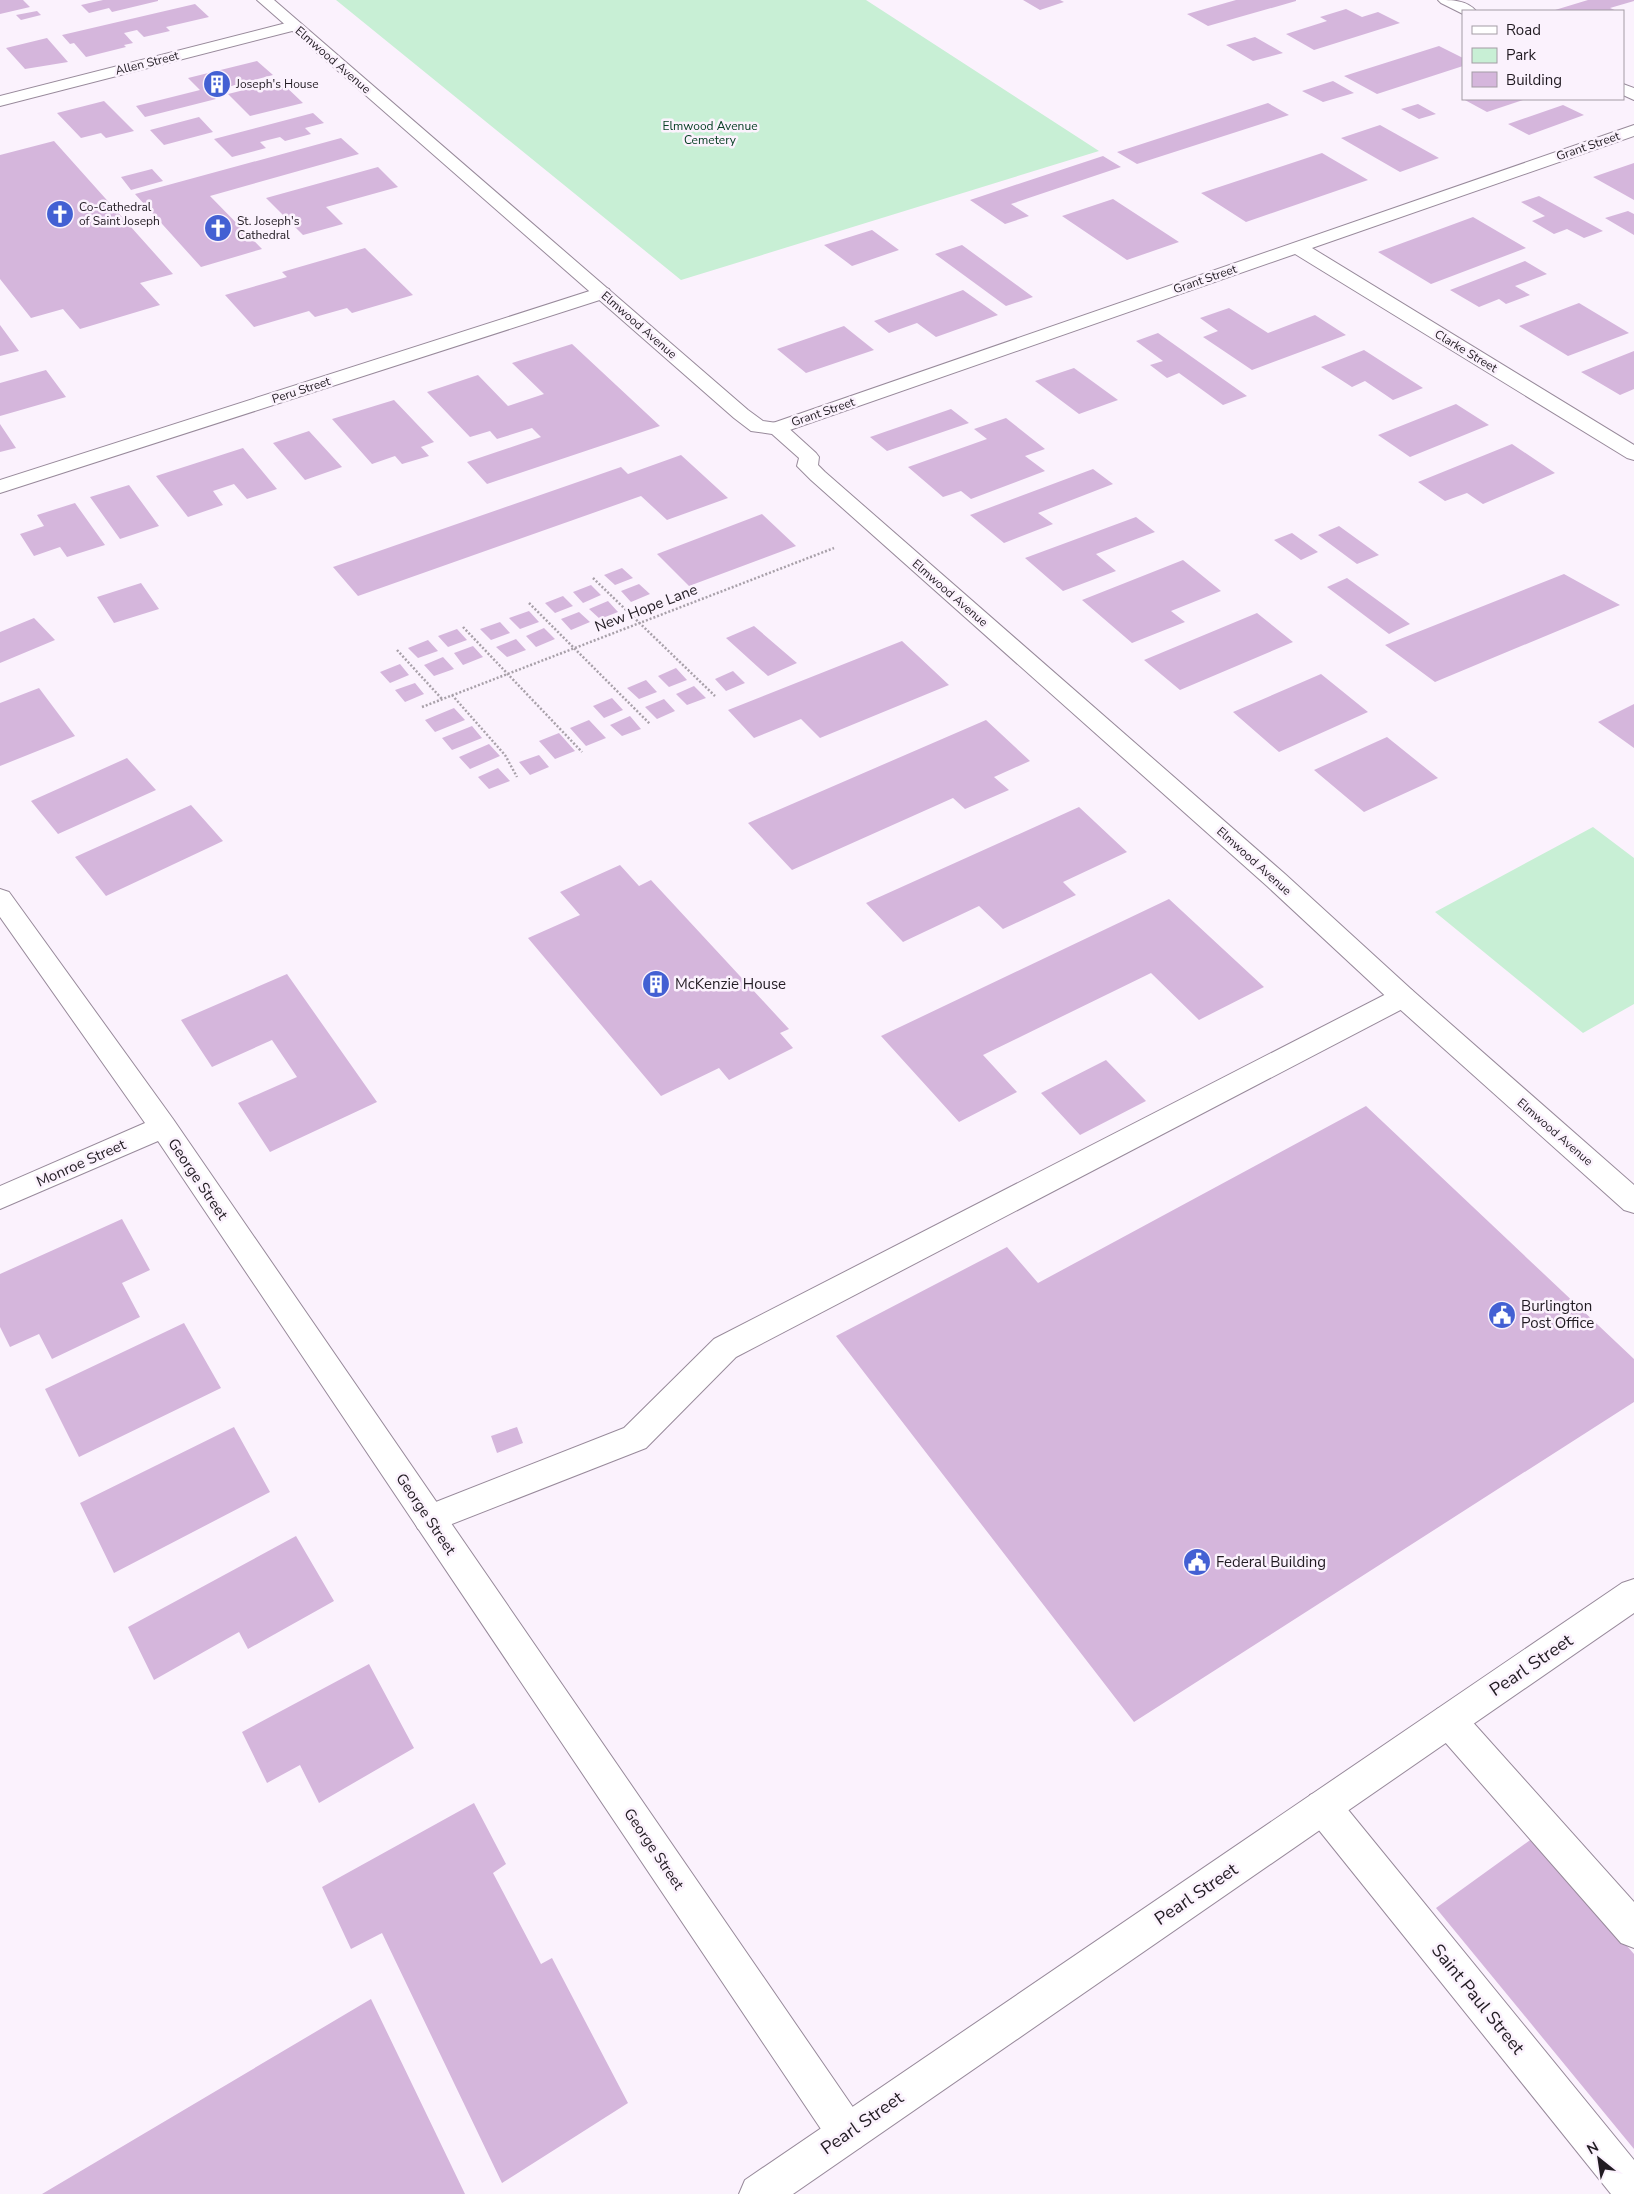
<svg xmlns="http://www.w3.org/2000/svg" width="1634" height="2194" font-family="'Nunito Sans',sans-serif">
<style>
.green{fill:#c8efd5}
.building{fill:#d5b6dc}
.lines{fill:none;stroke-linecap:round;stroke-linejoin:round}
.lane-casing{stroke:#988a9b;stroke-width:2}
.street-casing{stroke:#988a9b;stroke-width:2}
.secondary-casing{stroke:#988a9b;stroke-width:2}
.path{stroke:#a8a0a9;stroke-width:2.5;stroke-dasharray:2 2;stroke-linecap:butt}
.lane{fill:#fff;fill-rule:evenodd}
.street{fill:#fff;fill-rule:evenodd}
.secondary{fill:#fff;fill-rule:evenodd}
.labels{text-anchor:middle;stroke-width:5;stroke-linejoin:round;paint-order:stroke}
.far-street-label{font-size:12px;fill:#211b22;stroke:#fbf2fd}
.far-poi-label{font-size:12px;fill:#211b22;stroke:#fbf2fd;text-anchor:start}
.far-park-label{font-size:12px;fill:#084025;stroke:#fbf2fd}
.street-label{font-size:15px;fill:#211b22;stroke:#fbf2fd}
.poi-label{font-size:15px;fill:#211b22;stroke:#fbf2fd;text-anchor:start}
.near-street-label{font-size:18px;fill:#211b22;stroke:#fbf2fd}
</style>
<rect width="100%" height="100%" fill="#fbf2fd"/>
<path class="green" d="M336,0H866L1099,151L681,280Z
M1593,827L1634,858V1004L1583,1033L1435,912Z"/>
<path class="building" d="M0,0H23L30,7L0,14Z
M103,0H158V1L112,12L109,8L89,13L81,5Z
M1023,0H1060L1064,2L1040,10Z
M1236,0H1296V1L1208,26L1187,14Z
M1588,0H1634V1L1610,8L1617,11L1555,10Z
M195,4L209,17L166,27L170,31L144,37L137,30L124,33L133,43L124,45L126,47L86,57L74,43L70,44L62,35Z
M1346,9L1362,17L1378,12L1400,23L1314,50L1286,34L1327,21L1320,17Z
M37,11L41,15L21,20L16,15Z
M1255,37L1283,53L1253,61L1226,45Z
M47,38L68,62L25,69L6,48Z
M1439,46L1463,58V66L1377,94L1344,76Z
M257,61L273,75L209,92L216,99L145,117L136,106L200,90L188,78Z
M280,81L303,103L250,116L228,94Z
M1333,81L1354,93L1323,102L1302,91Z
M1463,99H1526L1487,112Z
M104,101L134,131L106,138L101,133L81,138L57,113Z
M1268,103L1289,115L1137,164L1117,152Z
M1418,104L1436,114L1419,119L1401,109Z
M1563,105L1584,115L1529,135L1508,124Z
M313,113L324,123L305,128L311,134L285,141L280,137L260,142L266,148L232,157L214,139Z
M199,117L213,132L164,145L150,130Z
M1380,125L1439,158L1400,172L1341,138Z
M341,138L359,154L210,196L262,249L201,267L135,194Z
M54,141L173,274L140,283L160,305L80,329L63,309L31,318L0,279V155Z
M1322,153L1368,180L1246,222L1201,193Z
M1103,156L1121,167L1011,204L1029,216L1005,224L970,200Z
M1634,163V200L1593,177Z
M378,167L398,187L326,207L343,224L303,235L266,198Z
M152,169L163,181L131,190L121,177Z
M1539,196L1603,231L1584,238L1567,229L1554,234L1532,221L1545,216L1521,202Z
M1113,199L1179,242L1127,260L1062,216Z
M1628,211L1634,214V235L1605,218Z
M1473,217L1526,248L1431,284L1378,252Z
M872,230L899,250L852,266L824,245Z
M962,245L1033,297L1006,306L935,254Z
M365,248L413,295L352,313L347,308L315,317L309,311L254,327L225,295L287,277L282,272Z
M1525,261L1547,274L1515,286L1530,295L1506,304L1499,299L1479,307L1450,290Z
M963,290L998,315L936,337L917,323L889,333L874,321Z
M1579,303L1629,333L1568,356L1519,326Z
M1229,308L1268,333L1315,315L1346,335L1252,370L1203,337L1218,331L1200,318Z
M0,325L19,351L0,356Z
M844,326L874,350L806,373L777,349Z
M1158,333L1247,396L1223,405L1179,373L1167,378L1150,365L1163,361L1136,341Z
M572,344L660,426L487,484L467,462L541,437L532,428L497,439L490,431L470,437L427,392L478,375L508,406L544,394L512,363Z
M1364,350L1423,388L1393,400L1365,381L1352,387L1321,367Z
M1634,351V389L1620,395L1581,372Z
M1074,368L1118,400L1079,414L1035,381Z
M46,370L66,397L0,416V383Z
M394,400L434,442L421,447L429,456L402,464L395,456L372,464L332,419Z
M1456,404L1489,425L1410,457L1378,435Z
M951,409L969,423L887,451L870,437Z
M1006,418L1045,449L1025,456L1045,471L971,499L961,491L943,497L908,467L987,439L974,429Z
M0,424L16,448L0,452Z
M309,431L342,467L305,480L273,443Z
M1512,444L1555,473L1483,504L1467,493L1445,501L1418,482Z
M243,448L277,489L247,499L234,484L213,491L223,505L188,517L156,476Z
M681,455L728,498L667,520L641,496L358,596L333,567L621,467L628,474Z
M1093,469L1113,484L1038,513L1053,524L1004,543L970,515Z
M129,485L159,526L120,539L90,497Z
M75,503L105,545L67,557L60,547L34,556L20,534L44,526L37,515Z
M762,514L796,546L689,586L657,554Z
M1136,517L1155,532L1096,554L1116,571L1063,591L1025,558Z
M1339,526L1379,555L1357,564L1318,535Z
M1292,533L1318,552L1301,560L1274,540Z
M1183,560L1221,591L1171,611L1185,622L1132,643L1082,600Z
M622,568L633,578L615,585L604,575Z
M1564,574L1620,605L1435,682L1385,645Z
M1347,578L1410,624L1389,634L1327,587Z
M141,583L159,609L114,623L97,597Z
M639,584L650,594L631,602L621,591Z
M591,585L601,595L583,603L573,592Z
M563,596L573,606L555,613L545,603Z
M608,601L618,612L600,619L589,609Z
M529,611L539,622L520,629L509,618Z
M579,612L590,622L571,630L561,619Z
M1257,613L1293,642L1180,690L1144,660Z
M34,618L55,640L0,663V632Z
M500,622L510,633L491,640L480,629Z
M754,626L797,663L768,676L726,638Z
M544,628L555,639L536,647L526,636Z
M457,629L467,640L448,647L438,636Z
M516,639L526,650L507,657L496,647Z
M428,640L438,651L418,658L408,648Z
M902,641L949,685L820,738L801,719L754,738L728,710Z
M473,646L483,657L463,665L454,653Z
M443,657L454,669L434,676L424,665Z
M400,664L409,675L390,683L380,672Z
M676,668L687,680L669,687L658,676Z
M733,671L745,683L726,691L715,679Z
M1321,674L1368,712L1279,752L1233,712Z
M646,680L657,692L639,699L627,688Z
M415,683L424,694L405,702L395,690Z
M694,686L706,698L687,705L676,694Z
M39,688L75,736L0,766V703Z
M612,698L623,710L604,718L593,706Z
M664,699L675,711L657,719L645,707Z
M1634,704V748L1598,722Z
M454,708L465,720L435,732L425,720Z
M630,716L641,729L622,736L610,725Z
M589,720L606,738L586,746L570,728Z
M986,720L1030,761L994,777L1009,790L965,809L953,798L792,870L748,823Z
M472,726L482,738L452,750L442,738Z
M559,733L575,751L555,759L539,741Z
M1387,737L1438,778L1364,812L1314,770Z
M489,744L500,756L470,769L459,757Z
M539,755L549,767L530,775L519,762Z
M127,758L156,790L58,834L31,801Z
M498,768L510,781L489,789L478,777Z
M191,805L223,841L106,896L75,857Z
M1079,807L1127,852L1063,882L1076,895L1003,929L979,906L903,942L866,903Z
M620,865L639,886L651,880L789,1029L780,1033L793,1048L729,1080L719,1068L661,1096L528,938L580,915L560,892Z
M1169,899L1264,987L1199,1020L1151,973L983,1055L1017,1092L959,1122L881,1036Z
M287,974L377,1102L270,1152L238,1103L297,1077L272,1040L212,1067L181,1020Z
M1106,1060L1146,1101L1080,1135L1041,1093Z
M1366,1106L1634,1359V1402L1134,1722L836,1336L1007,1247L1038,1283Z
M122,1219L150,1270L122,1283L140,1317L52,1359L39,1334L10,1347L0,1327V1274Z
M184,1323L221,1388L79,1457L45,1389Z
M234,1427L270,1492L114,1573L80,1503Z
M517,1427L523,1443L497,1453L491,1436Z
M296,1536L334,1601L248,1649L239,1632L154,1680L128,1627Z
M369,1664L414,1748L319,1803L300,1765L267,1783L242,1732Z
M474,1803L506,1864L493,1873L541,1964L552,1958L628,2103L502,2183L382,1933L351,1949L322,1887Z
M1533,1838L1634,1954V2149L1436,1908Z
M371,1999L465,2194H42Z"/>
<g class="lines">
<g class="lane-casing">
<path id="lane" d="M1403,987L1412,990L1416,997L1412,1004L736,1357L646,1448L429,1533L418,1529L413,1519L418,1509L624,1428L714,1339L1394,990Z
M1449,1705L1461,1709L1634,1902V1948L1621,1943L1437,1733L1432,1721L1437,1709Z
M1323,1790L1336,1795L1634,2160V2194H1611L1310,1819L1305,1807L1310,1795Z"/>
</g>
<g class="street-casing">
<path id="street" d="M294,21L300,23L302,26L300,29L0,106V96Z
M1634,125V136L1312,248L1634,445V460L1627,458L1295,254L784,432L777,434L770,432L767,428L770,424Z
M602,287L609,289L611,293L609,297L0,493V480Z
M0,889L9,892L173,1119L861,2119L867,2133L861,2147L847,2153L833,2147L158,1141L0,1209V1186L145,1123L0,917Z"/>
</g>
<g class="secondary-casing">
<path id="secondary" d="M257,0H274L748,410L763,421L784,424L816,453L819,457L818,465L825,472L1285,874L1412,990L1634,1185V1213L1624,1210L1394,1004L1267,886L811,480L797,466L799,458L772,434L751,431L734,418Z
M1438,0C1452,0 1467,0 1476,11H1463V14L1441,3Z
M1623,84L1634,88V100L1623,95Z
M1634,1579V1613L793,2194H739L745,2180L1622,1583Z"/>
</g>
<path class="path" d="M593,578L715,696
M529,603L650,724
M463,627L582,752
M397,650L442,699
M452,695L505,755L517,777
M422,707L834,548"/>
<use href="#lane" class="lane"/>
<use href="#street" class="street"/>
<use href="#secondary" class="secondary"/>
</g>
<defs>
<g id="building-disc" transform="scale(1.4375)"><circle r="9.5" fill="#4360d3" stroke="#fbf2fd"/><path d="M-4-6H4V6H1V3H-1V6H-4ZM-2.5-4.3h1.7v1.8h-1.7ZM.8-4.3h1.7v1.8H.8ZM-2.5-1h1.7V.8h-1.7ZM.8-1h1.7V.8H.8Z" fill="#fff"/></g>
<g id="church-disc" transform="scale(1.4375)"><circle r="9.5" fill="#4360d3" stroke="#fbf2fd"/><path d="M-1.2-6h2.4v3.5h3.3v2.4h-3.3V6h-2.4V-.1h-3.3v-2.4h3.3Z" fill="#fff"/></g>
<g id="civic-disc" transform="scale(1.4375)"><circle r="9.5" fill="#4360d3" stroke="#fbf2fd"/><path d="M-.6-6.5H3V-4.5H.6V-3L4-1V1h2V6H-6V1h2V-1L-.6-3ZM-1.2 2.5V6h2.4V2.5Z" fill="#fff"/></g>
</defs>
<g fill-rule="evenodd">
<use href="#building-disc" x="217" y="84"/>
<use href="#church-disc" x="60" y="214"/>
<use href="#church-disc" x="218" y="228"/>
<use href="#building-disc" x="656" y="984"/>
<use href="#civic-disc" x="1502" y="1315"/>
<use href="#civic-disc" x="1197" y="1562"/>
</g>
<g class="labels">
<g class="far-street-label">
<text transform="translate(333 60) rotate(41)" y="4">Elmwood Avenue</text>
<text transform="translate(147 63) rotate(-14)" y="4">Allen Street</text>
<text transform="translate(1588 146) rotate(-19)" y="4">Grant Street</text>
<text transform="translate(1205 279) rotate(-19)" y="4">Grant Street</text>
<text transform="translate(639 325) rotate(41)" y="4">Elmwood Avenue</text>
<text transform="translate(1466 351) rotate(31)" y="4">Clarke Street</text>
<text transform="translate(301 390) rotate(-18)" y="4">Peru Street</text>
<text transform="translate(823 412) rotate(-19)" y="4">Grant Street</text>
<text transform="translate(950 593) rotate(41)" y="4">Elmwood Avenue</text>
<text transform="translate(1254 861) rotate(42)" y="4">Elmwood Avenue</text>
<text transform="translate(1555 1132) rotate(41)" y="4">Elmwood Avenue</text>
</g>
<g class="far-poi-label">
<text x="236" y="88">Joseph's House</text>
<text x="79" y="211">Co-Cathedral<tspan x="79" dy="14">of Saint Joseph</tspan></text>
<text x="237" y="225">St. Joseph's<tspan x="237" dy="14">Cathedral</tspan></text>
</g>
<g class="far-park-label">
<text x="710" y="130">Elmwood Avenue<tspan x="710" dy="14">Cemetery</tspan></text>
</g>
<g class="street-label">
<text transform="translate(646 608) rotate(-21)" y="5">New Hope Lane</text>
<text transform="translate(81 1163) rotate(-24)" y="5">Monroe Street</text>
<text transform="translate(198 1179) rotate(56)" y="5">George Street</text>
<text transform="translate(426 1514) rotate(56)" y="5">George Street</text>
<text transform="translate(654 1849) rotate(56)" y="5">George Street</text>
</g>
<g class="poi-label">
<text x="675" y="989">McKenzie House</text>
<text x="1521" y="1311">Burlington<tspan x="1521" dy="17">Post Office</tspan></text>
<text x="1216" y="1567">Federal Building</text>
</g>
<g class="near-street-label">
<text transform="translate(1531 1665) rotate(-34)" y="6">Pearl Street</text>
<text transform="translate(1196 1894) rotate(-34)" y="6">Pearl Street</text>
<text transform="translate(1478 1999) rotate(51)" y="6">Saint Paul Street</text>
<text transform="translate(862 2123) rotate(-35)" y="6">Pearl Street</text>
</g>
</g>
<rect x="1462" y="10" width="162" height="90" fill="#fbf2fd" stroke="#a49ca5"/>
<rect x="1472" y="26" width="25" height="8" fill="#ffffff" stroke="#a49ca5"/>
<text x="1506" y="35" font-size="15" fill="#211b22">Road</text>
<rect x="1472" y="48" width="25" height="15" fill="#c8efd5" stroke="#a49ca5"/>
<text x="1506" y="60" font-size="15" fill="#211b22">Park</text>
<rect x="1472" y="72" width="25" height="15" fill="#d5b6dc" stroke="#a49ca5"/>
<text x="1506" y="85" font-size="15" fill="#211b22">Building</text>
<g transform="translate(1599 2159) rotate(330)" stroke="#fbf2fd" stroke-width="4" paint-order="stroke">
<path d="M0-4L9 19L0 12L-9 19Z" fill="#211b22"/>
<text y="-8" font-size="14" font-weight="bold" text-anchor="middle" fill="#211b22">N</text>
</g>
</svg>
